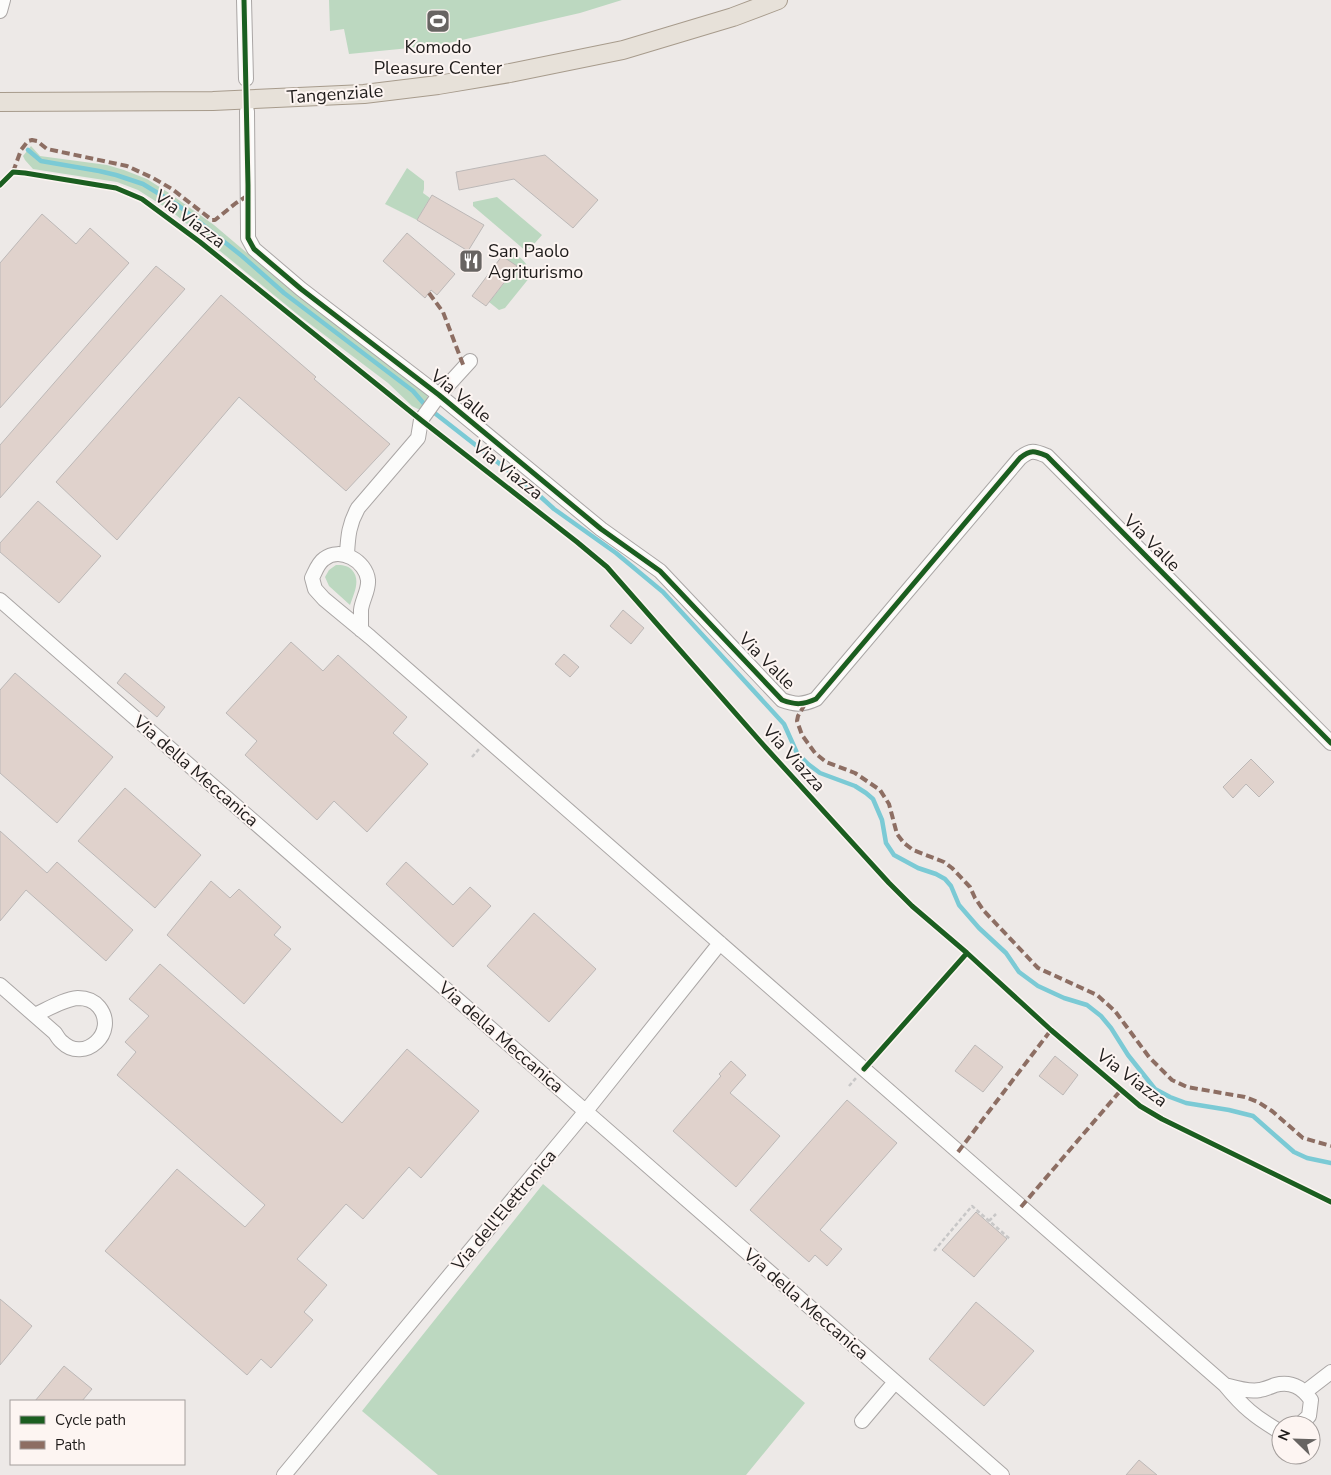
<svg xmlns="http://www.w3.org/2000/svg" width="1331" height="1475" font-family="'Nunito Sans',sans-serif">
<style>
.green{fill:#bcd8c0}
.lines{fill:none;stroke-linecap:round;stroke-linejoin:round}
.stream{stroke:#7bcad5;stroke-width:4.5}
.building{fill:#e0d2cc;stroke:#bcb8b7}
.minor-casing{stroke:#aaa6a5;stroke-width:16}
.major-casing{stroke:#a79b8c;stroke-width:20}
.path{stroke:#c8c7c7;stroke-width:2.5;stroke-dasharray:4 2.5;stroke-linecap:butt}
.minor{stroke:#fcfcfb;stroke-width:14}
.major{stroke:#e7e1d9;stroke-width:18}
.quiet{stroke:#8d6e63;stroke-width:4;stroke-dasharray:8 4;stroke-linecap:butt}
.cycleway-casing{stroke:#fdf5f2;stroke-width:8}
.cycleway{stroke:#1b5e20;stroke-width:5}
.labels{text-anchor:middle;stroke-width:4;stroke-linejoin:round;paint-order:stroke}
.poi-label{font-size:18px;fill:#1f1c1b;stroke:#fdf5f2}
.street-label{font-size:18px;fill:#1f1c1b;stroke:#fdf5f2}
</style>
<rect width="100%" height="100%" fill="#ede9e7"/>
<path class="green" d="M329,0H622L580,13L440,45L349,54L344,29L330,31Z
M31,146L40,156L107,165L124,170L147,179L169,193L214,225L293,292L356,337L427,395L429,400L422,409H418L412,406L388,383L302,318L171,211L138,190L117,182L33,169L25,160L23,156Z
M407,168L424,181V189L423,193L430,198L417,220L385,204Z
M497,197L542,235L527,252L473,206V202Z
M506,247C518,256 530,262 530,277L505,308L499,310L489,302L517,267L500,255Z
M336,565C342,565 347,565 352,570C361,580 354,593 350,605L329,586L325,577L329,570Z
M543,1184L805,1403L746,1475H438L362,1411Z"/>
<g class="lines">
<path class="stream" d="M28,150L41,161L99,171L116,175L143,184L179,206L242,256L284,293L413,391L425,405
M432,411L532,489L554,509L616,553L663,592L784,724L797,753L808,764L820,773L855,786L866,793L873,799L882,820L886,843L894,855L918,868L936,874L945,879L951,886L959,905L979,928L1006,953L1019,972L1038,986L1064,998L1087,1005L1101,1016L1111,1028L1128,1055L1155,1089L1170,1097L1186,1103L1229,1110L1253,1116L1294,1152L1307,1158L1331,1163"/>
</g>
<path class="building" d="M545,155L598,200L573,228L514,179L459,190L456,172Z
M432,195L484,225L468,251L417,220Z
M42,214L76,244L90,228L129,263L0,408V263Z
M407,233L455,274L437,295L431,290L425,298L383,261Z
M502,256L517,266L486,306L472,296Z
M156,266L185,289L0,498V445Z
M221,295L316,377L314,379L390,444L346,491L239,397L117,540L56,482Z
M38,501L101,556L59,603L0,552V543Z
M623,610L644,628L631,644L610,626Z
M291,642L323,671L338,655L407,717L393,733L428,764L367,832L334,801L317,820L245,755L257,741L226,713Z
M564,654L579,667L570,677L555,664Z
M15,673L113,757L57,823L0,773V690Z
M125,673L165,707L157,717L117,683Z
M1251,759L1274,782L1259,797L1246,784L1233,798L1223,787Z
M125,788L201,855L155,908L78,841Z
M0,831L47,873L57,862L133,930L106,961L26,890L0,921Z
M406,862L453,905L470,887L491,906L453,947L386,884Z
M211,881L230,898L239,889L281,927L274,935L291,949L244,1004L167,935Z
M534,913L596,969L549,1022L487,966Z
M160,964L342,1123L407,1049L479,1111L421,1178L409,1167L363,1219L346,1204L297,1259L327,1285L304,1312L313,1320L271,1368L261,1359L247,1375L105,1251L177,1169L245,1227L265,1205L117,1075L136,1052L125,1042L149,1016L129,999Z
M975,1045L1003,1067L983,1092L955,1071Z
M1055,1056L1078,1075L1063,1095L1039,1076Z
M731,1061L746,1075L730,1093L780,1136L736,1187L673,1131L721,1076L719,1074Z
M847,1100L897,1143L820,1230L842,1249L827,1266L815,1255L809,1262L750,1210Z
M976,1212L1007,1239L974,1277L942,1250Z
M0,1299L32,1326L0,1365Z
M976,1302L1034,1351L984,1406L929,1359Z
M64,1366L92,1389L82,1401H35Z
M1139,1460L1157,1475H1126Z"/>
<g class="lines">
<g class="minor-casing">
<path id="minor" d="M244,0L246,79
M0,11L3,0
M247,111L248,227V238L254,249L301,289L439,395L601,529L660,571L782,700C795,705 803,705 816,699L1020,458C1031,449 1035,451 1047,456L1331,743
M347,554C348,536 349,524 358,508L418,438L421,420L439,395L470,361
M0,600L1002,1475
M361,630C361,623 361,617 361,610C362,600 369,590 368,580C366,561 340,546 324,559C318,563 315,572 312,578L315,589L324,599L370,637L1225,1385C1243,1407 1255,1417 1279,1431H1281
M0,985L55,1033C57,1036 59,1040 62,1042C84,1064 119,1032 99,1007C94,1001 86,998 78,998C64,999 48,1009 35,1015
M1225,1385C1236,1388 1248,1392 1260,1390C1265,1389 1270,1387 1275,1385C1291,1381 1302,1387 1311,1400L1309,1416L1299,1425
M1305,1392L1331,1372
M862,1421L895,1382
M284,1475L586,1111L720,943"/>
</g>
<g class="major-casing">
<path id="major" d="M0,102L213,101L364,94L438,85L510,73L623,50L733,17L778,0"/>
</g>
<path class="path" d="M472,757L479,749
M849,1086L856,1078
M989,1221L996,1214
M934,1251L972,1206L1010,1239"/>
<use href="#minor" class="minor"/>
<use href="#major" class="major"/>
<path class="quiet" d="M13,172L21,150L28,141L32,140L37,141L47,149L127,166L153,178L172,189L212,220H215L236,203L247,196
M429,293L443,312L464,367
M805,704L798,716L797,721L802,735L815,753L826,762L855,773L880,790L889,804L897,834L904,843L913,850L944,862L952,868L970,887L975,898L984,911L1038,968L1097,995L1115,1011L1149,1057L1172,1080L1187,1087L1245,1097L1258,1102L1272,1111L1303,1138L1331,1146
M958,1152L1051,1030
M1021,1207L1121,1090"/>
<g class="cycleway-casing">
<path id="cycleway" d="M244,0L248,185V238L254,249L301,289L439,395L601,529L660,571L782,700C795,705 803,705 816,699L1020,458C1031,449 1035,451 1047,456L1331,743
M0,185L13,172L25,173L116,188L142,199L200,242L421,420L577,542L607,567L766,748L889,883L912,906L967,953L1051,1030L1140,1106L1162,1119L1331,1202
M864,1069L967,953"/>
</g>
<use href="#cycleway" class="cycleway"/>
</g>
<defs>
<g id="stadium-square" transform="scale(1.25)"><rect x="-9" y="-9" width="18" height="18" rx="4" fill="#676462" stroke="#fdf5f2"/><path d="M0-5a6.5 5 0 1 0 0 10a6.5 5 0 1 0 0-10ZM-3.5-1.8h7v3.6h-7Z" fill="#fff"/></g>
<g id="restaurant-square" transform="scale(1.25)"><rect x="-9" y="-9" width="18" height="18" rx="4" fill="#676462" stroke="#fdf5f2"/><path d="M-5-6h1v4h1v-4h1v4h1v-4h1v5L-1.5 .5V6h-2V.5L-5-1ZM5-6V6H3V1.5H1.5Q1.5-4 5-6Z" fill="#fff"/></g>
</defs>
<g fill-rule="evenodd">
<use href="#stadium-square" x="438" y="21"/>
<use href="#restaurant-square" x="471" y="261"/>
</g>
<g class="labels">
<g class="poi-label">
<text x="438" y="53">Komodo<tspan x="438" dy="21">Pleasure Center</tspan></text>
<text x="488" y="257" text-anchor="start">San Paolo<tspan x="488" dy="21">Agriturismo</tspan></text>
</g>
<g class="street-label">
<text transform="translate(335 94) rotate(-4)" y="6">Tangenziale</text>
<text transform="translate(190 219) rotate(37)" y="6">Via Viazza</text>
<text transform="translate(461 396) rotate(39)" y="6">Via Valle</text>
<text transform="translate(508 470) rotate(38)" y="6">Via Viazza</text>
<text transform="translate(1152 543) rotate(45)" y="6">Via Valle</text>
<text transform="translate(767 661) rotate(45)" y="6">Via Valle</text>
<text transform="translate(794 758) rotate(48)" y="6">Via Viazza</text>
<text transform="translate(196 771) rotate(41)" y="6">Via della Meccanica</text>
<text transform="translate(501 1037) rotate(41)" y="6">Via della Meccanica</text>
<text transform="translate(1132 1078) rotate(37)" y="6">Via Viazza</text>
<text transform="translate(504 1210) rotate(-50)" y="6">Via dell'Elettronica</text>
<text transform="translate(806 1304) rotate(41)" y="6">Via della Meccanica</text>
</g>
</g>
<rect x="10" y="1400" width="175" height="65" fill="#fdf5f2" stroke="#a49e9c"/>
<rect x="20" y="1416" width="25" height="8" fill="#1b5e20" stroke="#a49e9c"/>
<text x="55" y="1425" font-size="15" fill="#1f1c1b">Cycle path</text>
<rect x="20" y="1441" width="25" height="8" fill="#8d6e63" stroke="#a49e9c"/>
<text x="55" y="1450" font-size="15" fill="#1f1c1b">Path</text>
<g transform="translate(1296 1440) rotate(293)"><circle r="24" fill="#fdf5f2" stroke="#a49e9c"/>
<path d="M0-4L9 19L0 12L-9 19Z" fill="#676462"/>
<text y="-8" font-size="14" font-weight="bold" text-anchor="middle" fill="#1f1c1b">N</text>
</g>
</svg>
